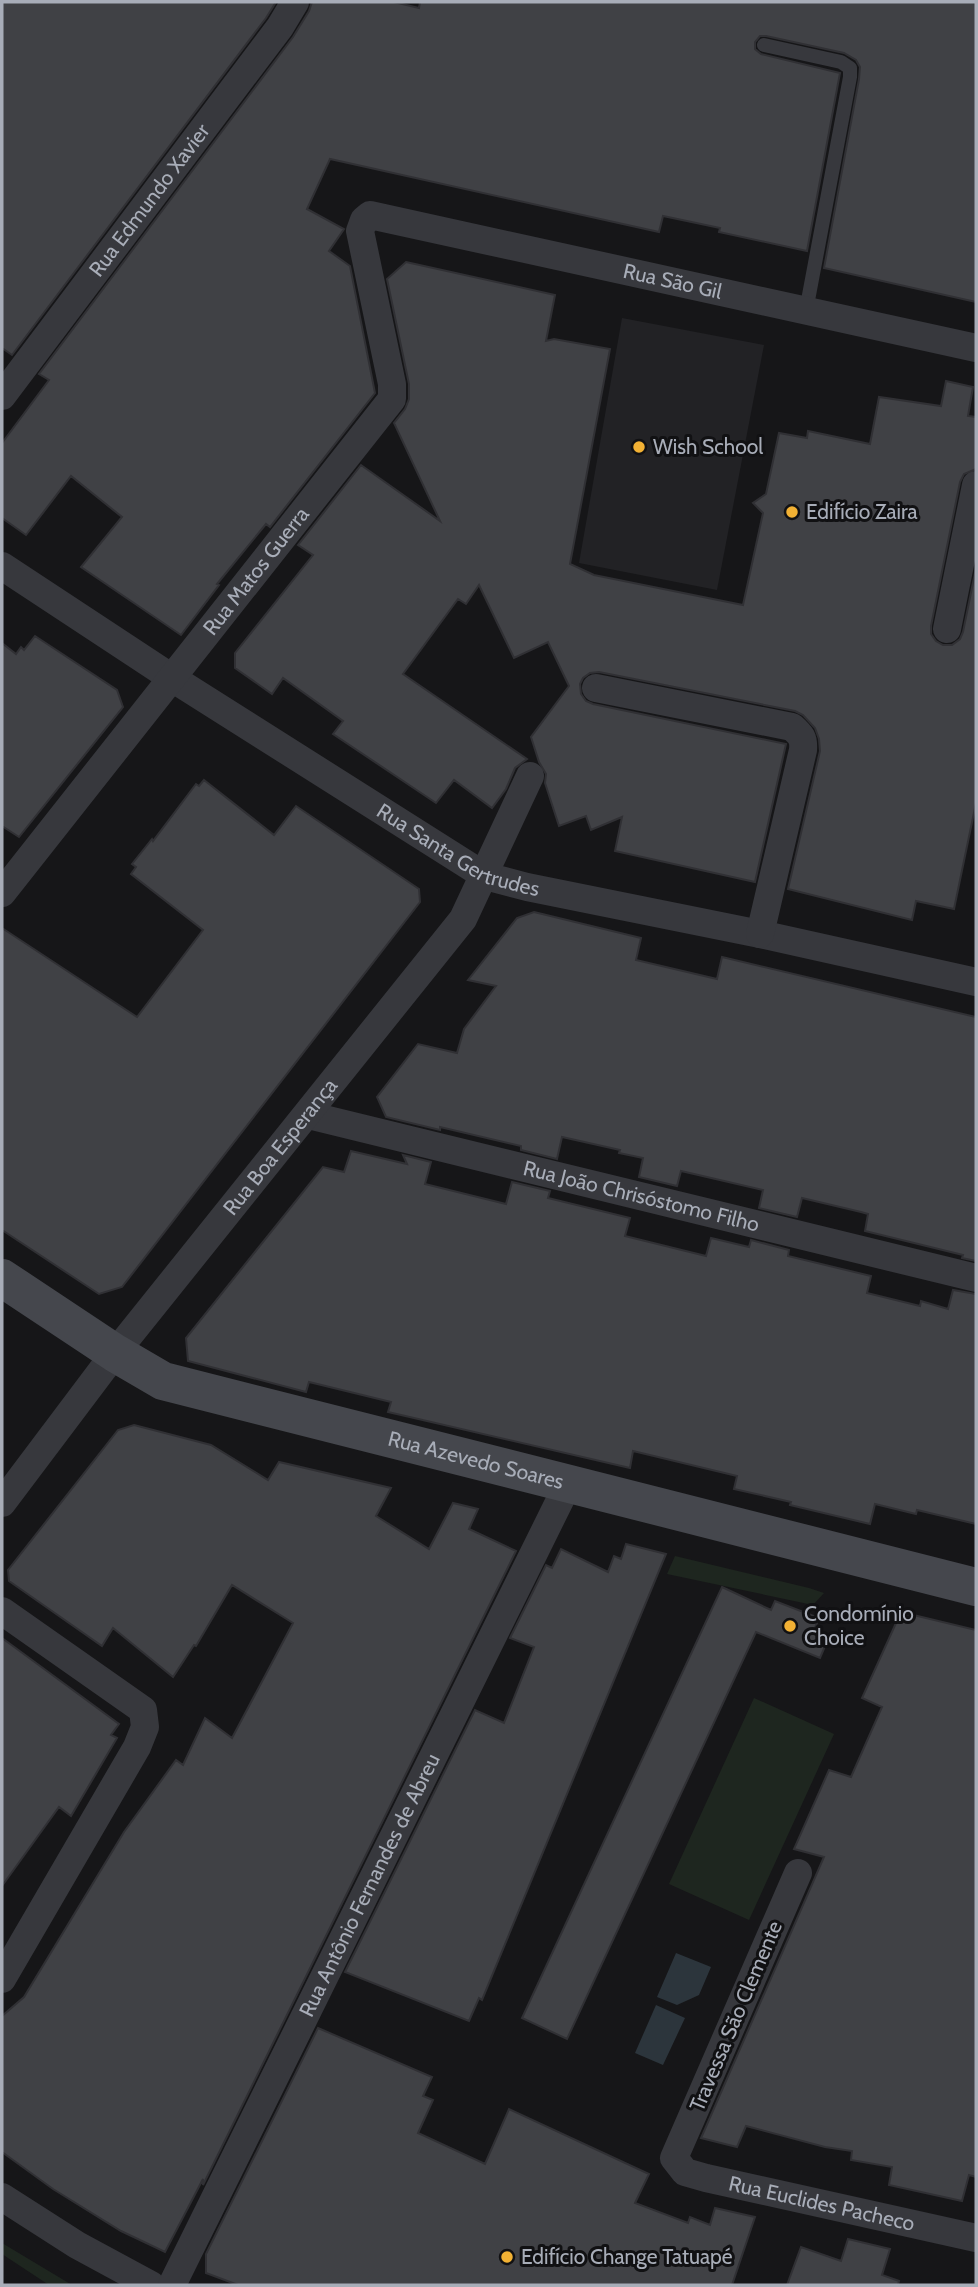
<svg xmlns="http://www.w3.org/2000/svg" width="978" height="2287" font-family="Cabin,sans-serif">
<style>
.built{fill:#222225}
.green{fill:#1e261f}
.water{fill:#2c353c}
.building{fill:#404145;stroke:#303034;stroke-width:2}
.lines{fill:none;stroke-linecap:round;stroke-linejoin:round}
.lane{stroke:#37383d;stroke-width:14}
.street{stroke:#37383d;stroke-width:28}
.secondary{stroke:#45474d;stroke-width:38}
.poi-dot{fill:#f2b134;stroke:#111113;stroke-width:2.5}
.labels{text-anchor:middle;stroke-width:6;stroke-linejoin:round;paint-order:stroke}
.street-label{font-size:21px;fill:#a8adb8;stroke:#111113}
.poi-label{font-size:21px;fill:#a8adb8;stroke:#111113;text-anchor:start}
</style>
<rect width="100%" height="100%" fill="#161618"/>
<path class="built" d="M622,318L764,345L717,590L579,563Z"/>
<path class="green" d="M675,1556L809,1588L824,1593L813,1605L667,1574Z
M754,1698L834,1734L749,1920L669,1884Z
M2,2243L72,2285H49L2,2254Z"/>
<path class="water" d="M676,1953L711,1967L699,1995L677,2005L657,1997Z
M656,2005L685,2018L663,2065L635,2053Z"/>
<path class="building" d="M2,2H276L266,18L12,355L2,348Z
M312,2H394L419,8L420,2H976V302L824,268L859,79L860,67L856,60L844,53L766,36H760L755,42V49L761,54L840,73L807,251L719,232L720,228L663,216L659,232L330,159L307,209L344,229L329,251L350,266L375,393L270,527L266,524L217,584L219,585L181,635L81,567L122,517L71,476L26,535L2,518V443L49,380L39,374L293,37L309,11Z
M406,262L555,295L546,341L554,339L610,349L570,564L594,575L743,605L763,513L753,503L766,494L779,433L807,438L808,431L870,444L879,397L941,406L946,381L973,387L968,416L976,417V469L964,474L960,482L931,626V634L936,641L943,645H952L960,639L963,632L976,568V803L954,909L916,901L912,920L788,889L820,751L819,739L815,728L803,715L795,711L599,672L590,673L583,678L580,684L581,694L586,701L593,704L786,744L755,882L615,851L622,817L591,830L586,816L559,826L545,783L546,774L539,762L531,737L569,686L548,642L514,658L479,585L466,604L458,599L403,674L527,759L515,768L506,789L492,808L454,780L436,803L333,734L343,721L283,678L272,694L235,668V653L313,555L298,545L361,465L440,521L394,423L405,409L409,399V384L387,279Z
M35,636L117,690L123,707L19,837L2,826V643L16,654L21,647L24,650Z
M204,780L274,835L296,806L419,889L420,902L122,1287L99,1294L2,1230V928L137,1017L203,930L131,874L136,867L132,864L152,839L153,841L196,784L199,786Z
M534,912L641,938L636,960L717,979L722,957L976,1017V1261L962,1258L963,1255L865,1231L868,1214L861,1212L802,1198L797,1217L759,1208L763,1190L681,1171L677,1186L639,1177L643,1158L619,1153L620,1150L562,1137L557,1159L521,1150V1146L440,1127V1130L386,1117L377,1097L418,1044L457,1053L464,1029L496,986L468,980L517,918Z
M351,1151L407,1164L403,1155L431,1162L425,1184L506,1204L512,1182L550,1191L548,1198L630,1218L625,1236L706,1256L711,1238L749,1247L751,1240L789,1250L788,1256L871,1276L867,1293L920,1306L921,1301L948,1309L953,1290L976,1294V1524L917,1510L916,1514L875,1504L870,1524L790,1505L791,1502L734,1489L737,1476L633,1451L630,1468L388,1412L391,1402L309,1382L306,1392L188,1361L186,1338L323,1167L344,1172Z
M134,1425L211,1445L268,1480L279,1462L391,1488L376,1516L429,1549L453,1503L478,1509L469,1529L516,1551L203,2185V2179L165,2252L121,2231L53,2189L2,2152V2016L24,1997L124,1832L176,1760L183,1765L205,1718L232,1738L293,1623L232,1585L196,1646L194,1645L173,1677L113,1628L102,1646L9,1581L8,1570L118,1430Z
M626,1544L666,1554L482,2000L479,1998L469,2021L345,1972L475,1710L504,1723L534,1647L510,1638L546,1565L552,1568L561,1549L608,1572L614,1556L621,1559Z
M722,1587L771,1610L775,1601L819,1618L814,1630L829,1637L820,1658L756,1632L567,2039L522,2018Z
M901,1612L976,1630V2177L969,2175L962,2201L889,2185L892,2167L851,2160L852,2151L825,2147L746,2126L737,2147L701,2138L824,1857L794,1849L829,1770L851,1777L882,1707L862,1698Z
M2,1638L119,1724L111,1735L117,1738L71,1816L59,1807L2,1886Z
M318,2028L432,2077L423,2096L433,2100L418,2133L485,2164L509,2109L649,2174L635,2203L688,2223L690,2217L710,2225L715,2208L755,2217L732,2285H238L206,2273V2254Z
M848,2239L890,2249L882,2275L899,2281L898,2285H787L801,2247L841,2261Z"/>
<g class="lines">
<path class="lane" d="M764,45L841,62L850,68V77L806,311"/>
<g class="street">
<path id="s1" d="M2,396L280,27L295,2"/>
<path id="s2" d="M2,566L172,678L485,876L527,887L760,934L976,982"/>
<path d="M947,629L976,485"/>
<path d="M596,688L792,727C801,735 804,738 803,750L760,934"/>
<path id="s3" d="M2,893L392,399V384L360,231L364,220L370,215L976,348"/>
<path id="s4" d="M308,1115L976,1278"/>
<path id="s5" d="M2,1503L115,1353L463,919L530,776"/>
<path d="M2,1611L143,1710L145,1727L137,1747L2,1979"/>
<path id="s6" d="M798,1873L674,2158L685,2172L706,2178L976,2238"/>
<path d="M2,2197L77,2245L151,2285"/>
<path id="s7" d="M172,2285L568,1484"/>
</g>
<path class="secondary" id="s8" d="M2,1278L115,1353L163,1381L976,1587"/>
</g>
<g class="poi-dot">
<circle cx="639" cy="447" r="7"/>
<circle cx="792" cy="512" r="7"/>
<circle cx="790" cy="1626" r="7"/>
<circle cx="507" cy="2257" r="7"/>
</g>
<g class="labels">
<g class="street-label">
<text dy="7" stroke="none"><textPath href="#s1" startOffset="245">Rua Edmundo Xavier</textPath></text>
<text dy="7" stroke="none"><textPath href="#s3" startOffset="1130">Rua São Gil</textPath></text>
<text dy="7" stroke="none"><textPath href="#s3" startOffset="410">Rua Matos Guerra</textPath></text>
<text dy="7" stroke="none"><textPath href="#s2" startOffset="539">Rua Santa Gertrudes</textPath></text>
<text dy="7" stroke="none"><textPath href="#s5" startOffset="452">Rua Boa Esperança</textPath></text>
<text dy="7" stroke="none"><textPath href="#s4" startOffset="343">Rua João Chrisóstomo Filho</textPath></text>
<text dy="7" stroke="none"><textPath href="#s8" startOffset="514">Rua Azevedo Soares</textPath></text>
<text dy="7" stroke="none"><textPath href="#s7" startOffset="446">Rua Antônio Fernandes de Abreu</textPath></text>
<text transform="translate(736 2016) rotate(-67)" y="7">Travessa São Clemente</text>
<text dy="7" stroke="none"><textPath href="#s6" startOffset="469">Rua Euclides Pacheco</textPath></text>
</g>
<g class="poi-label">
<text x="653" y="454">Wish School</text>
<text x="806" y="519">Edifício Zaira</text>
<text x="804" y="1621">Condomínio<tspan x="804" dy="24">Choice</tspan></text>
<text x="521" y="2264">Edifício Change Tatuapé</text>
</g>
</g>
<rect width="978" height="2287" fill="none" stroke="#a8adb8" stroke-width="7"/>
</svg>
